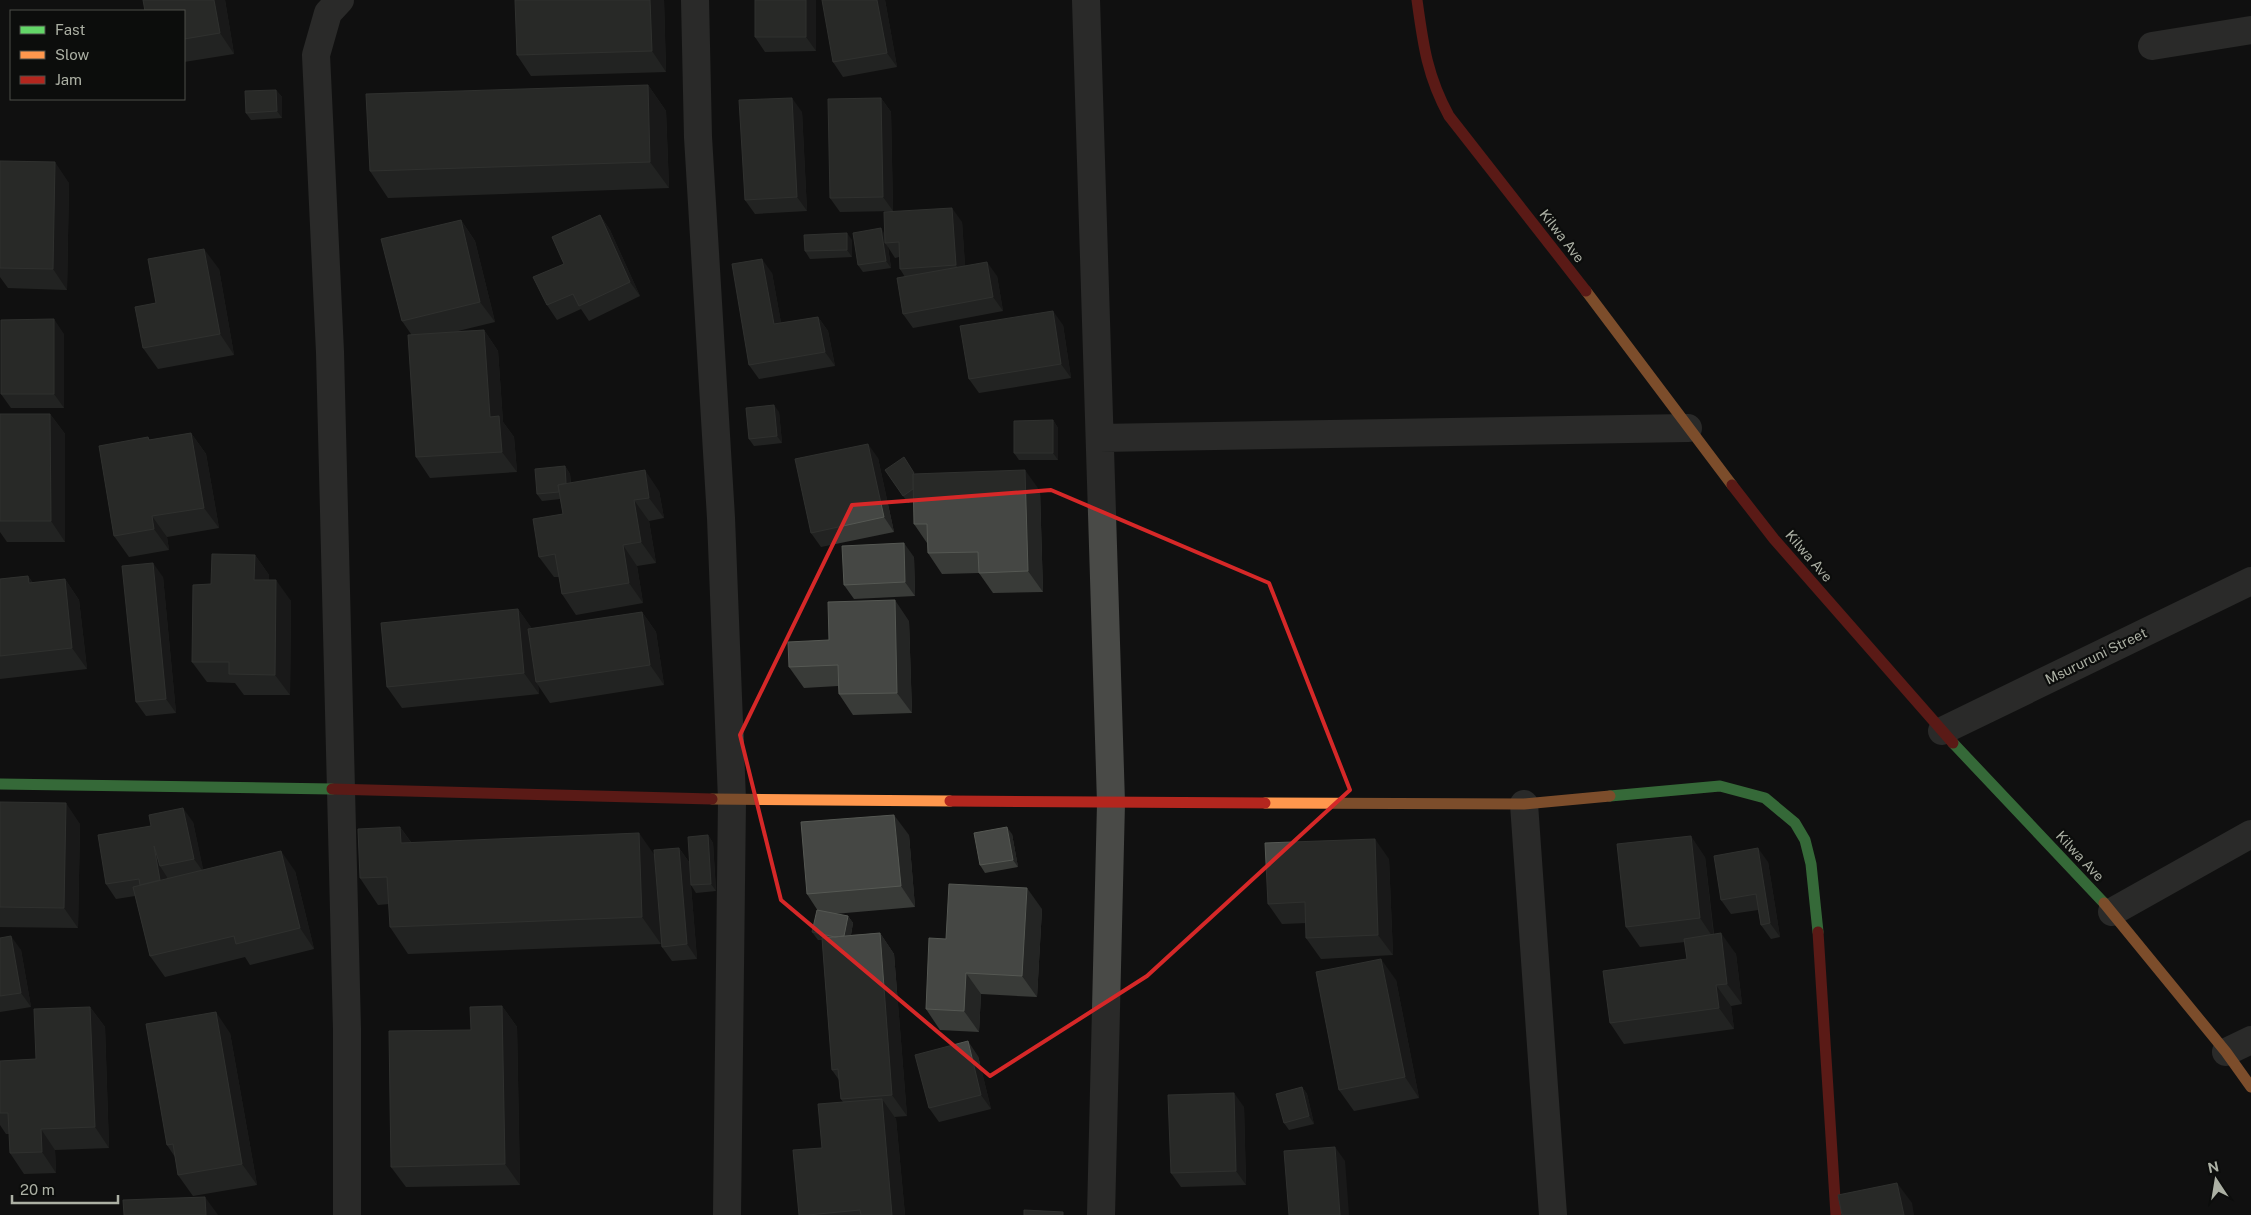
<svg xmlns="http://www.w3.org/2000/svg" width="2251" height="1215" font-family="'Public Sans',sans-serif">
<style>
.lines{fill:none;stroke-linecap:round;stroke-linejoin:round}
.street{stroke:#494a47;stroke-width:28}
.fast{stroke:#63d668;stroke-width:11}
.slow{stroke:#ff974d;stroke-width:11}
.jam{stroke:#b3261e;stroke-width:11}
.wall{fill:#393b38}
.shaded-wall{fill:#242524}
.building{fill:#454744;stroke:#555853}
.marked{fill:none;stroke:#d62828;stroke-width:4;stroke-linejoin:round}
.labels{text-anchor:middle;stroke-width:4.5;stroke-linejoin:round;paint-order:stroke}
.street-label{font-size:14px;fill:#acb0a4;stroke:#0c0d0c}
</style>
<rect width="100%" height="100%" fill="#111"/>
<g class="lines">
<path class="street" d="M340,0L328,13L316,55L330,352L347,1029V1215
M695,0L698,137L721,518L732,800L727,1215
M1086,0L1111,803L1101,1215
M2152,46L2251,30
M1100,438L1688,428
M1942,731L2251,581
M1524,804L1553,1215
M2112,912L2251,834
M2226,1052L2251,1040"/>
<path class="fast" d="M1953,743L2104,903
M0,784L332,789
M1610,796L1720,786L1765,798L1795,823L1805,840L1811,864L1818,932"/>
<path class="slow" d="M1586,291L1732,485
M712,799L950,801
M1265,803L1524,804L1610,796
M2104,903L2226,1052L2251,1087"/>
<path class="jam" d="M1417,0C1423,44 1427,76 1449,116L1586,291
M1732,485L1774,539L1953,743
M332,789L712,799
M950,801L1265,803
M1818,932L1836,1215"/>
</g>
<path class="wall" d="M225,0L234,54L184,62V11Z
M664,0L666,72L531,76L517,55Z
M816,0V51L765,52L755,37Z
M885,0L897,67L843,77L833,62Z
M648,85L666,111L669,188L388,198L370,171Z
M276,90L282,97V118L251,120L246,113Z
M881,98L891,112L893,211L840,212L830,198Z
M802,112L807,211L755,214L745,200Z
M0,161L69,183L67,290L8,288L0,277Z
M600,215L610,230L640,296L589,321L581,309L557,320L547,305L564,264Z
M461,220L475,241L495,322L458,331L484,330L498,351L503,422L514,437L517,472L430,478L416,457L411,334L402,321Z
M962,222L965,266L997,276L1003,311L913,328L903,314L905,277L900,269L899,257L895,258L888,247L891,268L863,272L858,265L885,234Z
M852,240V257L810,259L805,251Z
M219,269L234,355L158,369L143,348L156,303Z
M772,273L781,323L818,317L828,331L835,366L759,379L749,365Z
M1063,325L1071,378L979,393L969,379Z
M64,334V408H11L1,394Z
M779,412L782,443L754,446L749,439Z
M0,414H50L65,434V542H7L0,532Z
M1053,420L1058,428V460H1019L1014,453Z
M191,433L206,454L219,528L167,537L169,550L129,557L114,536L148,437L150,440Z
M878,458L894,532L821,547L811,533Z
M565,466L570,474L571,483L659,491L664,518L649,521L656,563L637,566L643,603L576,615L562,594L559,577H554L539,557L563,514L560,499L542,501L537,494Z
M885,470L1040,491L1043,592L993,593L979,573L942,574L928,553L927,543L914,524V500L908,503Z
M255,555L269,575V580L291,601L290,695H244L235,683L207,682L192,662L211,584Z
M914,557L915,596L854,599L844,585Z
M28,576L33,583L65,579L79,600L87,669L0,679V579Z
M163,577L176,713L146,716L136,702Z
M518,609L532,629L642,612L656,632L664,685L550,703L538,685L539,694L402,708L387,687Z
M909,621L912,713L853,715L839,694L838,686L804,688L789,667Z
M0,802L80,824L78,928L0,927Z
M193,822L203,870L295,871L314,949L250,965L245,957L165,977L150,956L135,896L116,899L106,884Z
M400,827L411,842L654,854L679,848L689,862L697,959L672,961L662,947L660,931L661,944L408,954L390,927L389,904L378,905L360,878Z
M1012,834L1018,867L985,873L980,865Z
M708,835L713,843L716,891L696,893L691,885Z
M909,835L915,907L834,914L848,916L853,923L851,935L880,933L894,954L907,1116L894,1117L896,1119L905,1215H799L822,1148L843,1102L841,1099L839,1080L832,1070L822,940H818L812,932L818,911L807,894Z
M1705,857L1714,934L1736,954L1742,1004L1731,1006L1734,1029L1624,1044L1610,1023L1687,959L1685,942L1640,947L1626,927Z
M1389,859L1393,955L1321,959L1306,938V923L1282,924L1268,904Z
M1768,862L1780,937L1771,939L1761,925L1758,910L1731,914L1721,900Z
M1042,909L1037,997L981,994L979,1032L940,1030L926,1009L946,939Z
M0,938L21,950L31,1007L0,1012Z
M1396,980L1419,1098L1354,1111L1339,1090Z
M502,1006L517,1027L520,1185L406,1187L391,1167Z
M90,1007L105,1027L109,1148L55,1150L56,1173L24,1174L10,1153L9,1134H6L0,1125V1061L36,1059Z
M230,1033L257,1185L193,1196L178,1175L175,1157L167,1145Z
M978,1056L991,1109L939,1122L929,1108Z
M1302,1087L1307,1094L1314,1124L1289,1130L1284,1123Z
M1244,1107L1246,1185L1181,1187L1171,1173Z"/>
<path class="shaded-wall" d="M214,0H225L234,54L220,33Z
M650,0H664L666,72L652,51Z
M806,0H816V51L806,37Z
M877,0H885L897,67L887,53Z
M648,85L666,111L669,188L650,162Z
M276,90L282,97V118L277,111Z
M792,98L802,112L807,211L797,197Z
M881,98L891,112L893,211L883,197Z
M55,162L69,183L67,290L53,269Z
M952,208L962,222L966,279L956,265Z
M600,215L610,230L640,296L630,282Z
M461,220L475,241L495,322L480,302Z
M881,228L886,236L885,243L888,247L891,268L886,261Z
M847,233L852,240V257L847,250Z
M204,249L219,269L234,355L220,334Z
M762,259L772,273L784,339L774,324Z
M987,262L997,276L1003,311L993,297Z
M1053,311L1063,325L1071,378L1061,364Z
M818,317L828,331L835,366L825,352Z
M54,319L64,334V408L54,394Z
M484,330L498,351L503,422L514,437L517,472L502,452L490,417Z
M774,405L779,412L782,443L777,436Z
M50,414L65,434V542L51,521Z
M1053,420L1058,428V460L1053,453Z
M191,433L206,454L219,528L204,508Z
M868,444L878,458L894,532L884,517Z
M565,466L570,474L572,498L566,491Z
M645,470L659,491L664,518L649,498Z
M1025,470L1040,491L1043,592L1028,571Z
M634,500L649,521L656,563L641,542Z
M152,516L167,537L169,550L154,529Z
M904,543L914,557L915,596L905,582Z
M623,545L637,566L643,603L629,583Z
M255,555L269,575V601L254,580Z
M153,563L163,577L176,713L166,699Z
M28,576L42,597L29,583Z
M65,579L79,600L87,669L72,648Z
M276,580L291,601L290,695L275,675Z
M895,600L909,621L912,713L897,693Z
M518,609L533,630L536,682L538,685L539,694L524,673Z
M642,612L656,632L664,685L650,665Z
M66,803L80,824L78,928L64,908Z
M183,808L193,822L204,873L194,859Z
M894,815L909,835L915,907L901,886Z
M400,827L419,854L401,843Z
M1007,827L1012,834L1018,867L1013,860Z
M639,833L658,860L661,944L642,917Z
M708,835L713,843L716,891L711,884Z
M1691,836L1705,857L1714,939L1700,918Z
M1375,839L1389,859L1393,955L1378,935Z
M154,846L160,866L167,877L171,902L161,888Z
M679,848L689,862L697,959L687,944Z
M1758,848L1768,862L1780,937L1770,923Z
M281,851L295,871L314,949L300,928Z
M1027,888L1042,909L1037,997L1022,976Z
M848,916L853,923L849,945L844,938Z
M880,933L894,954L907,1116L892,1095Z
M1721,933L1736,954L1742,1004L1727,984Z
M11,936L21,950L31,1007L21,993Z
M1381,959L1396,980L1419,1098L1405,1077Z
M966,973L981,994L979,1032L964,1011Z
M1716,985L1731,1006L1734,1029L1719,1008Z
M502,1006L517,1027L520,1185L505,1164Z
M90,1007L105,1027L109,1148L95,1127Z
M216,1012L230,1033L257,1185L242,1164Z
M968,1041L978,1056L991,1109L981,1095Z
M1302,1087L1307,1094L1314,1124L1309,1116Z
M1234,1093L1244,1107L1246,1185L1236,1171Z
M882,1099L896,1119L905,1215H892Z
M41,1129L55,1150L56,1173L42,1152Z
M1335,1147L1345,1161L1349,1215H1340Z
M1897,1183L1912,1203L1914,1215H1904Z
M205,1197L218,1215H206Z"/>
<path class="building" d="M143,0H214L220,33L184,39V11H145Z
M515,0H650L652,51L517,55Z
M755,0H806V37H755Z
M822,0H877L887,53L833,62Z
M648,85L650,162L370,171L366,94Z
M276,90L277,111L246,113L245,91Z
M792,98L797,197L745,200L739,100Z
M881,98L883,197L830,198L828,99Z
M0,161L55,162L53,269L0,268Z
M952,208L956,265L900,269L899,242L885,243L884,212Z
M600,215L630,282L579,306L573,294L547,305L533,277L564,264L552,237Z
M461,220L480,302L402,321L381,239Z
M881,228L886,261L858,265L853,233Z
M847,233V250L805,251L804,235Z
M204,249L220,334L143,348L135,307L156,303L148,259Z
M762,259L774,324L818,317L825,352L749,365L732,264Z
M987,262L993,297L903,314L897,278Z
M1053,311L1061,364L969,379L960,326Z
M54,319V394H1V320Z
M484,330L490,417L499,416L502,452L416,457L408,335Z
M774,405L777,436L749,439L746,408Z
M0,414H50L51,521H0Z
M1053,420V453H1014V421Z
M191,433L204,508L152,516L154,529L114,536L99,446L148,437L149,440Z
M868,444L884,517L811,533L795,459Z
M904,457L914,473L913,474V489L903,496L885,470Z
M565,466L566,483L558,485L559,492L537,494L535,469Z
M645,470L649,498L634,500L641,542L623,545L629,583L562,594L555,554L539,557L533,519L563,514L558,485Z
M1025,470L1028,571L979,573L978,552L928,553L927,524H914L913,474Z
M904,543L905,582L844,585L842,546Z
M212,554L255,555L254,580H276L275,675L229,674V662H192L193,585L211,584Z
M153,563L166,699L136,702L122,566Z
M28,576L29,583L65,579L72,648L0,656V579Z
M895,600L897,693L839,694L838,665L789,667L788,642L829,640L828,602Z
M518,609L524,673L387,687L381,623Z
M642,612L650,665L536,682L528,629Z
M0,802L66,803L64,908L0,907Z
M183,808L194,859L160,866L154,846L160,880L140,885L139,879L106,884L98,835L151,826L149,815Z
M894,815L901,886L807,894L801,822Z
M400,827L401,843L639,833L642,917L390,927L387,877L360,878L358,829Z
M1007,827L1013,860L980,865L974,833Z
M708,835L711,884L691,885L688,837Z
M1691,836L1700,918L1626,927L1617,844Z
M1375,839L1378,935L1306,938L1305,902L1268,904L1265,843Z
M679,848L687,944L662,947L654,850Z
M1758,848L1770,923L1761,925L1756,894L1721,900L1714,856Z
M281,851L300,928L236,944L234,936L150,956L133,887Z
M949,884L1027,888L1022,976L966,973L964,1011L926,1009L929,938L946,939Z
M817,910L848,916L844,936L835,937L812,932Z
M880,933L892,1095L841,1099L838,1069L832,1070L822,938Z
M1721,933L1727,984L1716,985L1719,1008L1610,1023L1603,971L1687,959L1684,939Z
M11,936L21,993L0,996V938Z
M1381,959L1405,1077L1339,1090L1316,972Z
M502,1006L505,1164L391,1167L389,1031L471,1030L470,1007Z
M90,1007L95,1127L41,1129L42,1152L10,1153L8,1113H0V1061L36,1059L34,1009Z
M216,1012L242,1164L178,1175L173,1144L167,1145L146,1024Z
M968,1041L981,1095L929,1108L915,1055Z
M1302,1087L1309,1116L1284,1123L1276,1094Z
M1234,1093L1236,1171L1171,1173L1168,1095Z
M882,1099L892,1215H861L860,1210L808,1215H799L793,1150L822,1148L818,1104Z
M1335,1147L1340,1215H1289L1284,1151Z
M1897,1183L1904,1215H1842L1838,1195Z
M205,1197L206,1215H124L123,1200Z
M1024,1210L1063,1212V1215H1024Z"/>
<path d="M0 0H2251V1215H0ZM1051,490L1269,583L1350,790L1147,976L990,1076L781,900L740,735L852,505Z" fill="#111" fill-opacity=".55" fill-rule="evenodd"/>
<path class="marked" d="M1051,490L1269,583L1350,790L1147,976L990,1076L781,900L740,735L852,505Z"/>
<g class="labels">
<g class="street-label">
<text transform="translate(1562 236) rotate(52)" y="5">Kilwa Ave</text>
<text transform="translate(1809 556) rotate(49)" y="5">Kilwa Ave</text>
<text transform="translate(2096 656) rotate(-26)" y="5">Msururuni Street</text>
<text transform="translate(2080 856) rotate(47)" y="5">Kilwa Ave</text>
</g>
</g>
<rect x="10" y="10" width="175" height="90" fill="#0c0d0c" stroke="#4c4e49"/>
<rect x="20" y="26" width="25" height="8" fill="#63d668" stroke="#4c4e49"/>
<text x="55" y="35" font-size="15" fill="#acb0a4">Fast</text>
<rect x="20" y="51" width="25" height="8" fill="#ff974d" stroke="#4c4e49"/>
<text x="55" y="60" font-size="15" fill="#acb0a4">Slow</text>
<rect x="20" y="76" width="25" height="8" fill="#b3261e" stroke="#4c4e49"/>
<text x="55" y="85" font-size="15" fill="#acb0a4">Jam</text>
<g transform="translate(2216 1180) rotate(348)" stroke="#0c0d0c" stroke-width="4" paint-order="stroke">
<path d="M0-4L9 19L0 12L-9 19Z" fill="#acb0a4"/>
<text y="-8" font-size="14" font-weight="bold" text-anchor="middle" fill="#acb0a4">N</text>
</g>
<path d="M12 1195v8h106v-8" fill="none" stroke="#acb0a4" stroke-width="2.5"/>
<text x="20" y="1195" font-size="15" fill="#acb0a4" stroke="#0c0d0c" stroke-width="4" paint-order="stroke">20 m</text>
</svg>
